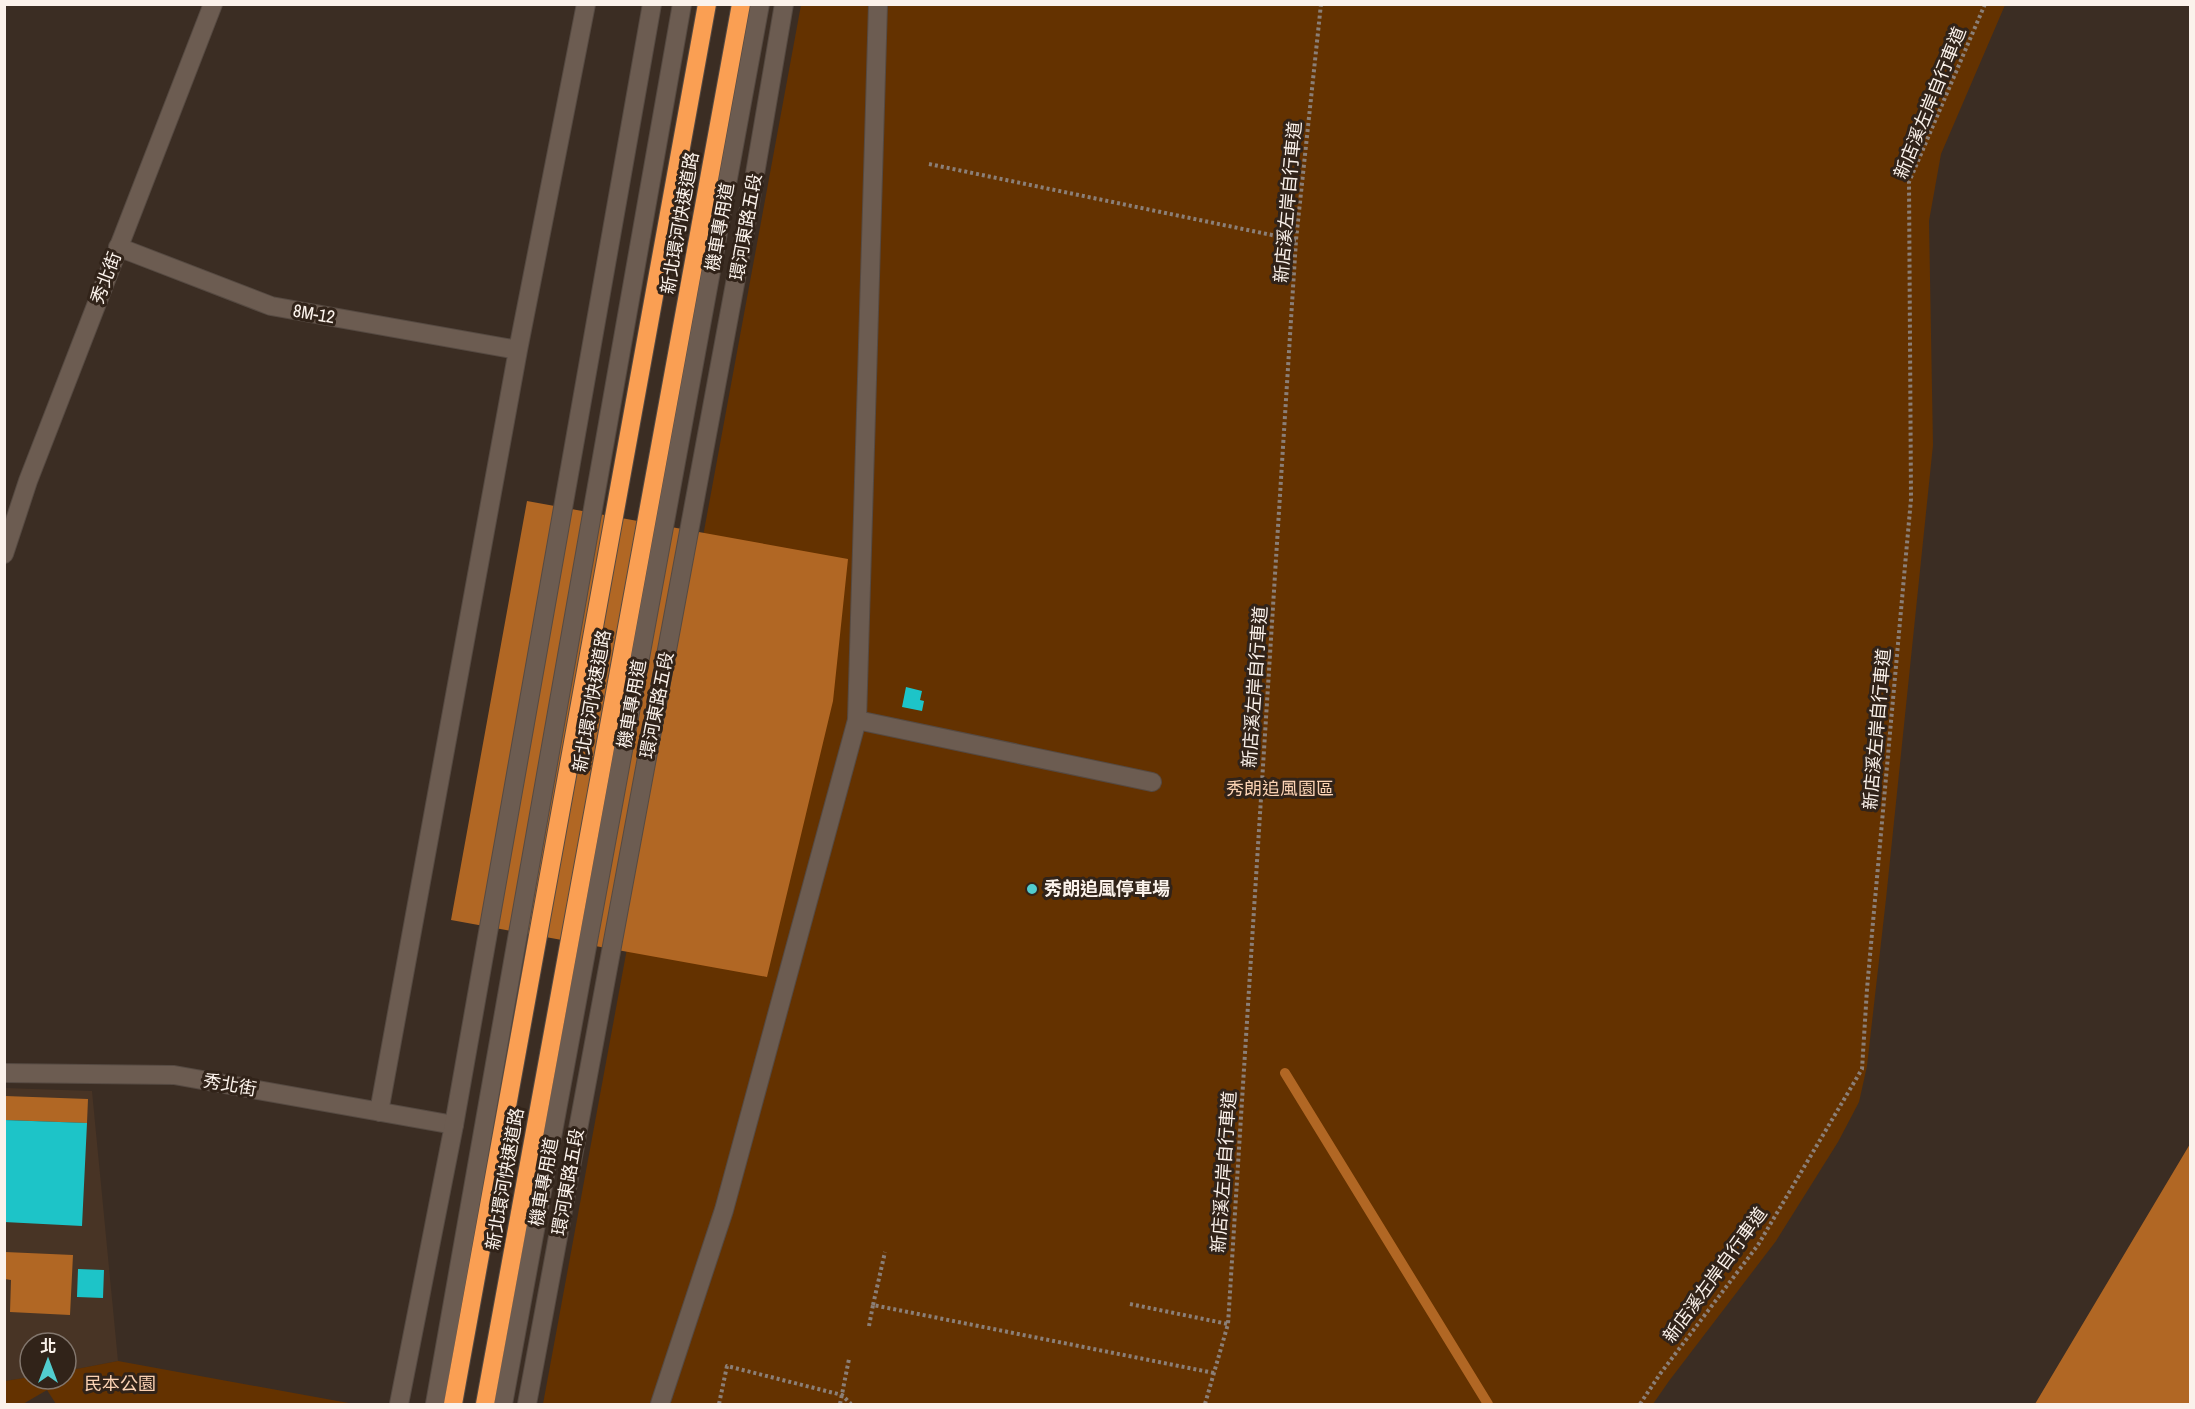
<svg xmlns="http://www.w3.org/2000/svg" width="2195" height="1409" font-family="'Archivo Narrow','Noto Sans TC',sans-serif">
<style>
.built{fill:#483425}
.green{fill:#643200}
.water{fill:#b16724}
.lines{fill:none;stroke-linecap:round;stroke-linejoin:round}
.stream{stroke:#b16724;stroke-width:10}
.building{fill:#1dc4c8}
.lane-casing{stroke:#564a42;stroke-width:20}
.street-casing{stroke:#564a42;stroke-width:20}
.secondary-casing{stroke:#564a42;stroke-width:20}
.highway-casing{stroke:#564a42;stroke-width:20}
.path{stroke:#8b7f77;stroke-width:4;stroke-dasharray:3 3;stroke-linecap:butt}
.lane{stroke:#6c5c51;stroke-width:18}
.street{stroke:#6c5c51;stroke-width:18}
.secondary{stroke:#6c5c51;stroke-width:18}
.highway{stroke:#fa9f53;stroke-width:18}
.poi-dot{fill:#52cdcf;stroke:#312319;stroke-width:2}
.labels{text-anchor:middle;stroke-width:6;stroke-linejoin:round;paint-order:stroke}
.street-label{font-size:18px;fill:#fbf2eb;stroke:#312319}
.park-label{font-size:18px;fill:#fbd2b4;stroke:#312319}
.poi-label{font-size:18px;font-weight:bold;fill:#fbf2eb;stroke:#312319;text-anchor:start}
</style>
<rect width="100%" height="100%" fill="#3b2d23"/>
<path class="built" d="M5,1088L92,1091L118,1361L66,1371V1343H30V1377L5,1381Z"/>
<path class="green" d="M801,5H2005L1941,154L1929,221L1933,445L1886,899L1867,1066L1859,1102L1838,1142L1776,1241L1669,1381L1653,1404H543Z
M118,1361L354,1404H56L47,1390L23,1404H5V1381L30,1377V1379H66V1371Z"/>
<path class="water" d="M527,501L848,559L833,701L767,977L451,920Z
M5,1096L88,1099L87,1123L5,1120Z
M2190,1144V1404H2035Z
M5,1252L73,1255L70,1315L10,1312L11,1280L5,1279Z"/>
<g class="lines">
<path class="stream" d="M1285,1073L1488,1404"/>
</g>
<path class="building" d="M906,687L922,691L920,700L924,701L922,711L902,707Z
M4,1120L87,1123L82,1226L4,1222Z
M78,1269L104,1270L103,1298L77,1297Z"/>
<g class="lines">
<g class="lane-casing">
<path id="lane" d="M857,720L1152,782
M660,1404L724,1210L857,720L878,4"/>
</g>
<g class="street-casing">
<path id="street" d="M118,247L271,306L518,350
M4,554L28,481L213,4
M4,1073L174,1075L454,1125
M379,1112L518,350L586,4
M435,1404L682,4
M503,1404L760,4"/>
</g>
<g class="secondary-casing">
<path id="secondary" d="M399,1404L454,1125L652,4
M527,1404L750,203L784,4"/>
</g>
<g class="highway-casing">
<path id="highway" d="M453,1404L707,4
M485,1404L741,4"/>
</g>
<path class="path" d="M929,164L1296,240
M1130,1304L1228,1324
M873,1305L885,1252
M869,1326L873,1305L1214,1373
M719,1404L727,1366L842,1395L851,1404
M840,1404L849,1359
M1205,1404L1228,1324L1296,240L1321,4
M1640,1404L1660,1374L1758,1245L1862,1069L1867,989L1911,499L1909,182L1985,4"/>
<use href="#lane" class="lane"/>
<use href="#street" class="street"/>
<use href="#secondary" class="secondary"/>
<use href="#highway" class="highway"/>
</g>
<circle class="poi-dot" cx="1032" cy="889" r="6"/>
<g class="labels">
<g class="street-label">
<text transform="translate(1930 103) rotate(-68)" y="6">新店溪左岸自行車道</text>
<text transform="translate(1288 202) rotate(-85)" y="6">新店溪左岸自行車道</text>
<text transform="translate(680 223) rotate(-80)" y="6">新北環河快速道路</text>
<text transform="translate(720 227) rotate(-80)" y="6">機車專用道</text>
<text transform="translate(746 227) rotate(-80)" y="6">環河東路五段</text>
<text transform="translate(106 278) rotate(-69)" y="6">秀北街</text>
<text transform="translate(314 314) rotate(10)" y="6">8M-12</text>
<text transform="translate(1255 687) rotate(-86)" y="6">新店溪左岸自行車道</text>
<text transform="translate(592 701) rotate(-80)" y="6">新北環河快速道路</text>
<text transform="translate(632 704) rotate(-80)" y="6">機車專用道</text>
<text transform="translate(657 705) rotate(-79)" y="6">環河東路五段</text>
<text transform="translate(1877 729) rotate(-85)" y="6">新店溪左岸自行車道</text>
<text transform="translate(230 1085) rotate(10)" y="6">秀北街</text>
<text transform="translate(1224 1172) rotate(-86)" y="6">新店溪左岸自行車道</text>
<text transform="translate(505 1179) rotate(-80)" y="6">新北環河快速道路</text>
<text transform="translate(544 1182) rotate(-80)" y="6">機車專用道</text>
<text transform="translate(568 1182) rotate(-80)" y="6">環河東路五段</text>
<text transform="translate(1715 1275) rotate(-54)" y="6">新店溪左岸自行車道</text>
</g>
<g class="park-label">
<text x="1280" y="795">秀朗追風園區</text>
<text x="120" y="1390">民本公園</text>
</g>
<g class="poi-label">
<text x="1044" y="895">秀朗追風停車場</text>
</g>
</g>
<rect width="2195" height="1409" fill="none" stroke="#fbf2eb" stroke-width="12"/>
<g transform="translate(48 1361)"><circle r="28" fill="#312319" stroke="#82766d" stroke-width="1.5"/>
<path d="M0-4.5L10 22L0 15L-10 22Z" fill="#52cdcf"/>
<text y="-9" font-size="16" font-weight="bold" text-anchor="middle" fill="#fbf2eb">北</text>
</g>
</svg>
